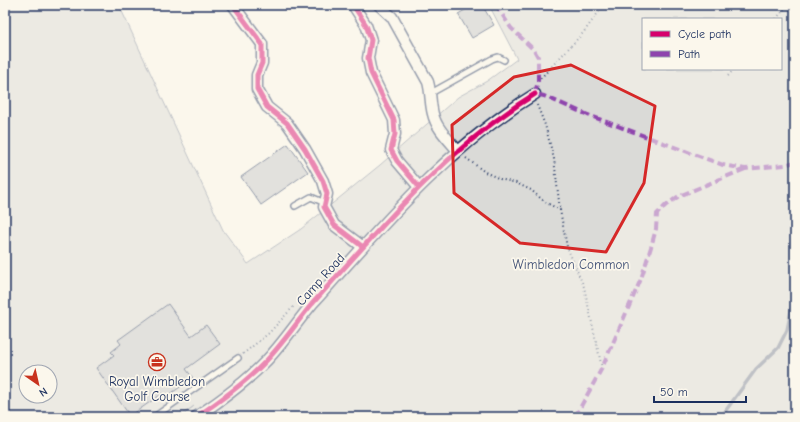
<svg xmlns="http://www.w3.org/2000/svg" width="800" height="422" font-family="'Comic Neue',sans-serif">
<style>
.green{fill:#dadad7;stroke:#7a849a;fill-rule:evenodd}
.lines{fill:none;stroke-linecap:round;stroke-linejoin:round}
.stream{stroke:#747e96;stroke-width:3.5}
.building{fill:#c3c5c9;stroke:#1b2f5e}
.lane-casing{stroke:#1b2f5e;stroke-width:8}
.street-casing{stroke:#1b2f5e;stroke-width:13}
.path{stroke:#1b2f5e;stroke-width:2;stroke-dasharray:1 3;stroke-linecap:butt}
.lane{stroke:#fbf7ec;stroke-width:5}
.street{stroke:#fbf7ec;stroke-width:10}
.quiet{stroke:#8e44ad;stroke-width:4;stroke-dasharray:8 4;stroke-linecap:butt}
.cycleway-casing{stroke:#fbf7ec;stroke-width:8}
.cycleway{stroke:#d6006c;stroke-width:5}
.marked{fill:none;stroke:#d62828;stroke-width:3;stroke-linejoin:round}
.labels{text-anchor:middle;stroke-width:3.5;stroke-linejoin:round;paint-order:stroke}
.park-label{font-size:13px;fill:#415176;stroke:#fbf7ec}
.street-label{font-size:13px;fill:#1b2f5e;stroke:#fbf7ec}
.poi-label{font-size:13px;fill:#1b2f5e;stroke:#fbf7ec}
</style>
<rect width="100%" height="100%" fill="#fbf7ec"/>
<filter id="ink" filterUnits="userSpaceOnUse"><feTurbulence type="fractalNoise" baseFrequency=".025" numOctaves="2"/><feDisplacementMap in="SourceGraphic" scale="8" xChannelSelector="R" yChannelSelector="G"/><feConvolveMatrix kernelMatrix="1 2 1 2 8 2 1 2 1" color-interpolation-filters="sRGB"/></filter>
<g filter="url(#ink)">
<path class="green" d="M5,5H119L223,230L248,264L301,229L380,165L458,97L487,81L517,59L489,5H795V417H181L194,406L178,417H5ZM643,19H781V69H643ZM26,372H50V396H26Z"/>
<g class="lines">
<path class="stream" d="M721,417L756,369L778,348L787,330L792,306L795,302"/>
</g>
<path class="building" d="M474,5H482L494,25L472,38L458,14Z
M288,144L308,172L261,205L241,177Z
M168,304L191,336L206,325L220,344L186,369L193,378L166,397L163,393L130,416L96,368L114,355L111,352L121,344L118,340Z"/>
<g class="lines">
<g class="lane-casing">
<path id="lane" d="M431,93L492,59L498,57L504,60
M295,206L311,197L325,203
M111,417H112
M154,417L238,358"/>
</g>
<g class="street-casing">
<path id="street" d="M233,5L262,44V63L257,75V89L267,107L287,123L305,149L323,181L327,194L324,207L334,225L363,247
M353,5L366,25L371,40L368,58L371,73L394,120L395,134L391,150L397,161L419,187
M379,5L392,17L428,82C431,92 430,103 433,114C436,128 449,140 458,151
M196,417C220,401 244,384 264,363C282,345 296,323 312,304C380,228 447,148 535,94"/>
</g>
<path class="path" d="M776,19L788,5
M728,76L734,69
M538,81L583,33L604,5
M537,105L545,125L554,159L560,210L567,247L584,287L602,368
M466,158L485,172L500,179L516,183L531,190L545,202L560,210
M795,296L793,308L795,322
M243,354L269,333L294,306"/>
<use href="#lane" class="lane"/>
<use href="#street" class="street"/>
<path class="quiet" d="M496,5L511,28L534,50L538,57V81L535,94L544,96L588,115L723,165L745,169L785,165L795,162
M575,417L602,368L641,279L651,247L656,229L657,214L666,205L679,196L745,169"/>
<g class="cycleway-casing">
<path id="cycleway" d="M233,5L262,44V63L257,75V89L267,107L287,123L305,149L323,181L327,194L324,207L334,225L363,247
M353,5L366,25L371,40L368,58L371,73L394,120L395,134L391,150L397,161L419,187
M196,417C220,401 244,384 264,363C282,345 296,323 312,304C380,228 447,148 535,94"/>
</g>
<use href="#cycleway" class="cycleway"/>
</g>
</g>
<path d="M0 0H800V422H0ZM571,65L655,106L644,183L606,252L520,243L454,193L452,125L514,77Z" fill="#fbf7ec" fill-opacity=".55" fill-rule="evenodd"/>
<path class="marked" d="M571,65L655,106L644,183L606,252L520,243L454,193L452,125L514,77Z"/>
<defs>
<g id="office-ring" transform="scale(0.9)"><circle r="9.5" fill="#fbf7ec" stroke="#c8321e" stroke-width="1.5"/><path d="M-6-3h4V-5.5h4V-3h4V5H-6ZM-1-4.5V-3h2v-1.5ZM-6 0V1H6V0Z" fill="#c8321e"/></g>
</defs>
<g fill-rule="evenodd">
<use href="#office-ring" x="157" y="362"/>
</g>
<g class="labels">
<g class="park-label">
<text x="571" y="269">Wimbledon Common</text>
</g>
<g class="street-label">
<text transform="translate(320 279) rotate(-48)" y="5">Camp Road</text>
</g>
<g class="poi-label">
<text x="157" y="386">Royal Wimbledon<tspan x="157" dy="15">Golf Course</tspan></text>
</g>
</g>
<rect width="800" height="422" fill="none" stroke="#fbf7ec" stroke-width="20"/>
<rect x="10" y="10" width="780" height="402" fill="none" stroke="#1b2f5e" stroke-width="1.5" filter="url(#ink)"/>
<rect x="642" y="18" width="140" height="52" fill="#fbf7ec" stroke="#a1a7b3"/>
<rect x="650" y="31" width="20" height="6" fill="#d6006c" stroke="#a1a7b3"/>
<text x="678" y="38" font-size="12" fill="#1b2f5e">Cycle path</text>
<rect x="650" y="51" width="20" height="6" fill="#8e44ad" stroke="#a1a7b3"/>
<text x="678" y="58" font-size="12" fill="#1b2f5e">Path</text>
<g transform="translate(38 384) rotate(146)"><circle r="19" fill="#fbf7ec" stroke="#a1a7b3"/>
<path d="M0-3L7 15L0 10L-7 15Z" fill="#c8321e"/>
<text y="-6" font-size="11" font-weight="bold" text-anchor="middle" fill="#1b2f5e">N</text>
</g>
<path d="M654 396v6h92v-6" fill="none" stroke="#1b2f5e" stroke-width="2"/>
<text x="660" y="396" font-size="12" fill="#1b2f5e" stroke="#fbf7ec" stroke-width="3" paint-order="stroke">50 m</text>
</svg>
